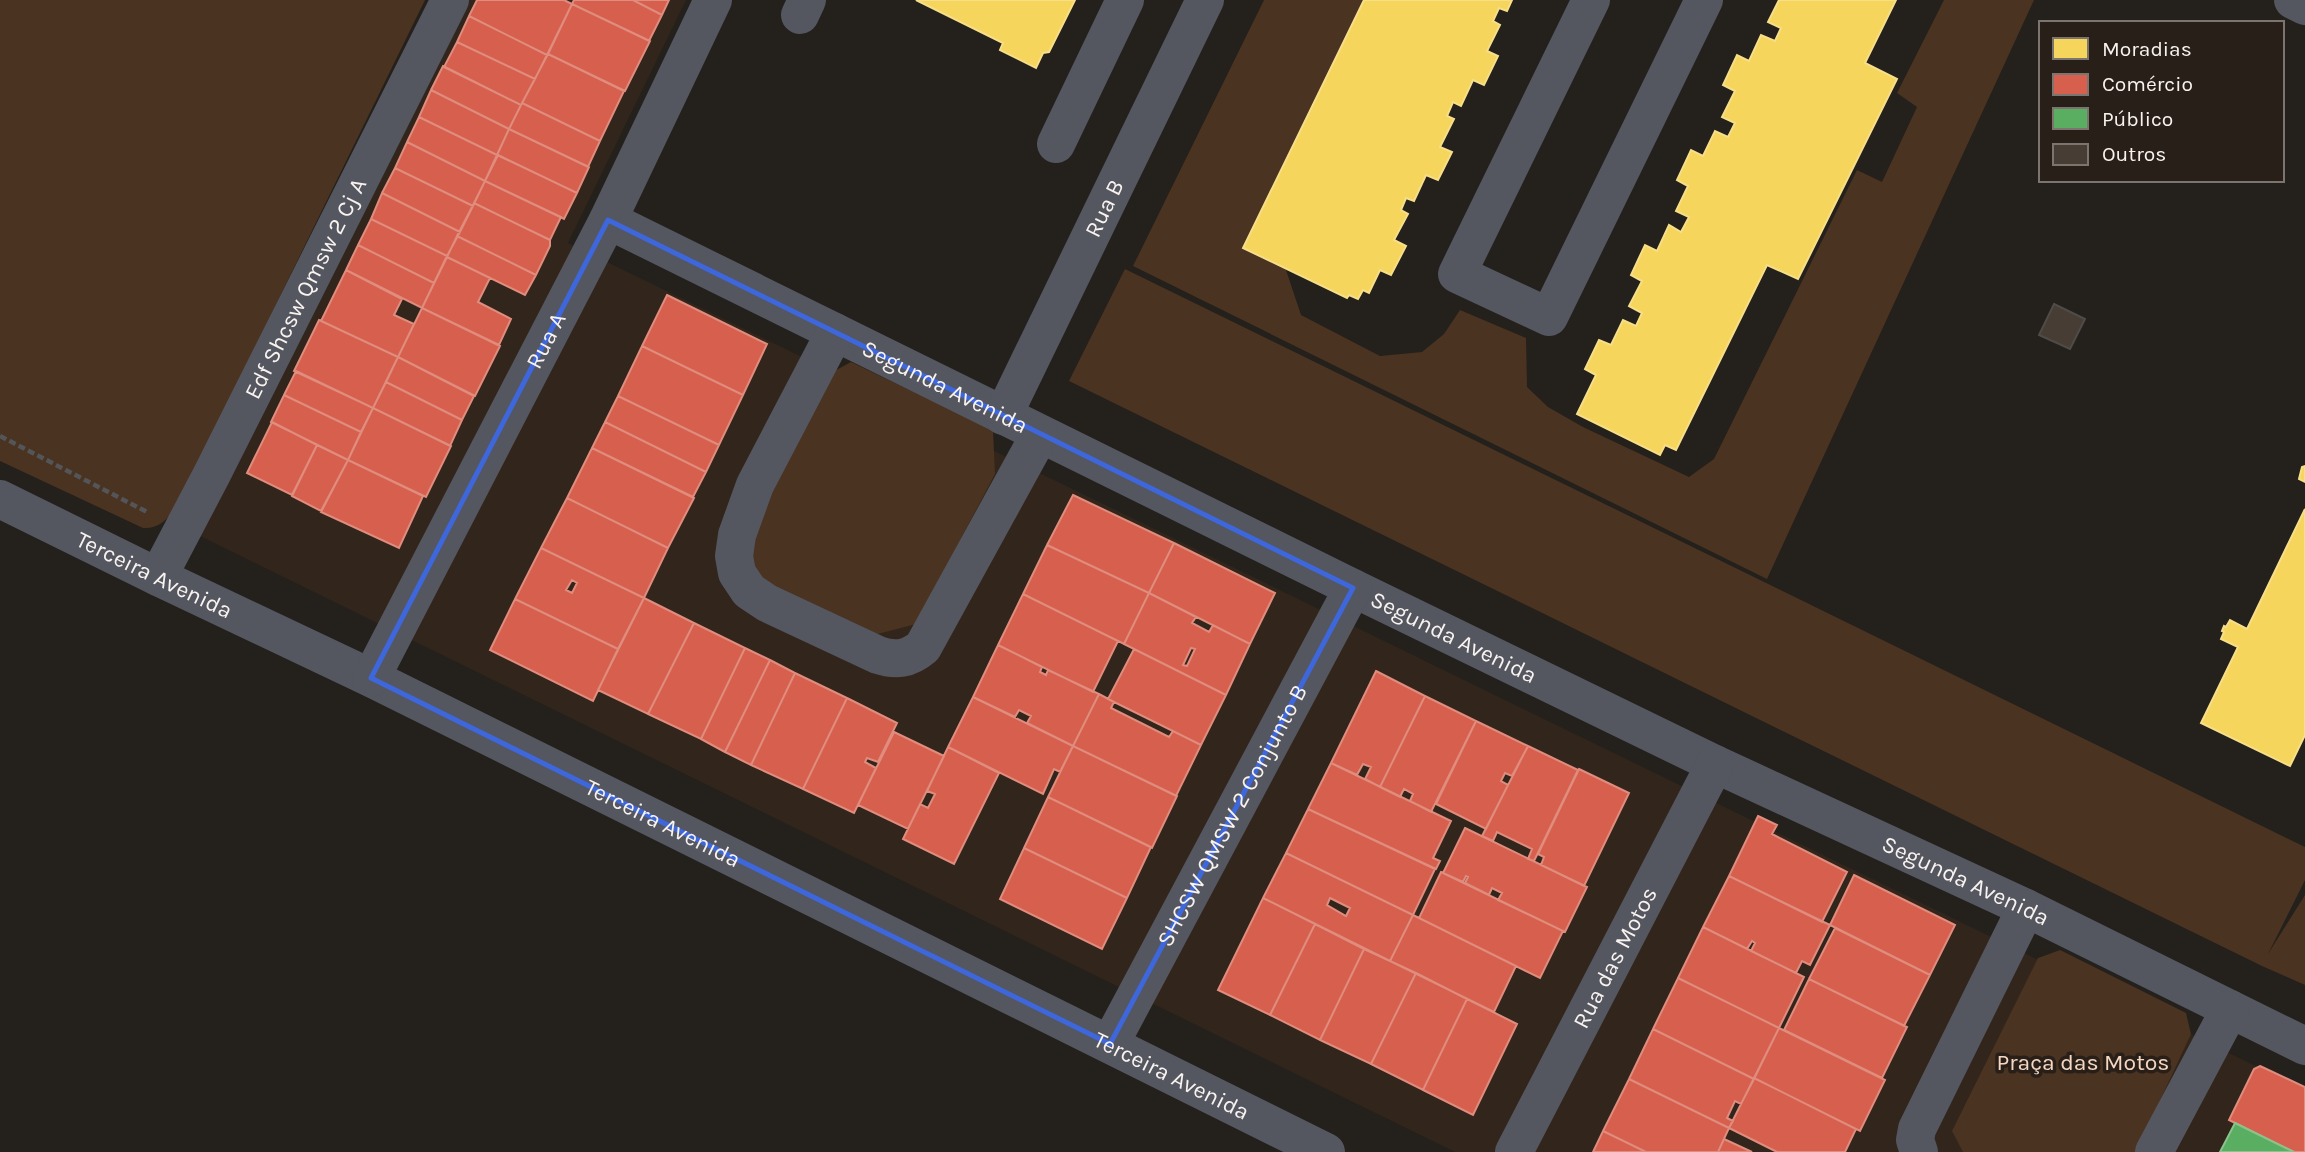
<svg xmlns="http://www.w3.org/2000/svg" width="2305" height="1152" font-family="Karla,sans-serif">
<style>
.built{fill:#32251b}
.green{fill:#4a3320}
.homes{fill:#f6d55c;stroke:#f7de88;stroke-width:2}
.shops{fill:#d6604d;stroke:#e08c7e;stroke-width:2;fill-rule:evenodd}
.public{fill:#5aae61;stroke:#8ac38c;stroke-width:2}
.building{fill:#473d34;stroke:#4f4b47;stroke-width:2}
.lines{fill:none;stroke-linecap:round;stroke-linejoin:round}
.path{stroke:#545559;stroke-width:4.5;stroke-dasharray:7 3.5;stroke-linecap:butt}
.minor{stroke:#545660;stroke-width:38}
.marked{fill:none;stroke:#3e67db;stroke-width:5;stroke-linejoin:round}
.labels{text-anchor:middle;stroke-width:7;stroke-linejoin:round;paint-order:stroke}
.street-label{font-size:23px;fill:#f9f3ef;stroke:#281f19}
.park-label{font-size:23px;fill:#f5d7c2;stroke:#281f19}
</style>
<rect width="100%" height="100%" fill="#24201c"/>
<path class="built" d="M459,0H686L568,243L2305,1090V1152H1455L198,535Z"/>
<path class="green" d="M0,0H425L192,476C180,496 171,530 143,528L0,461Z
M1264,0H1415L1284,264L1301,315L1380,356L1422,352L1444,334L1460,310L1526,338L1527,387L1548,407L1583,427L1689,477L1714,459L1857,170L1882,182L1917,107L1897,93L1944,0H2034L1767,579L1133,266Z
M1125,269L2305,847V880L2268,954L2305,895V985L2262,966L1069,381Z
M851,362L993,430L995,474L916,624L870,636L745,576L746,531L827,375Z
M2060,950L2186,1013L2191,1034L2136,1152H1963L1952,1131L2038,958Z"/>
<path class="homes" d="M916,0H1075L1049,52L1043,53L1036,68L1000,50L1003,43Z
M1364,0H1512L1507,11L1499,8L1493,21L1500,25L1487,51L1498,56L1484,85L1473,80L1461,106L1453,102L1447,116L1454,119L1440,147L1452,152L1438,180L1426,175L1414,201L1406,198L1401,210L1408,214L1394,240L1406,246L1391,275L1380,270L1369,293L1363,290L1358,299L1349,295L1347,298L1243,248Z
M1779,0H1896L1865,63L1897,79L1798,279L1767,265L1676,450L1665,445L1660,455L1577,414L1596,375L1585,369L1599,340L1611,345L1623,320L1636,326L1642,313L1629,306L1642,281L1631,275L1645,245L1657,251L1669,225L1681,232L1689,217L1676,211L1688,186L1677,180L1691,150L1703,156L1715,131L1728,137L1735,123L1722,117L1735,91L1723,85L1737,55L1749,61L1761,35L1775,41L1781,28L1768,22Z
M2305,466V482L2299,479L2302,467Z
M2305,509V735L2290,766L2201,723L2238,647L2221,639L2224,632L2222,631L2224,626L2226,627L2230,620L2247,629Z"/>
<path class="shops" d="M477,0H564L572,4L547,55L469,16Z
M574,0H633L662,15L649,41L572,4Z
M633,0H669L662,15Z
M572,4L650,41L625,91L548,54Z
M469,16L547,55L535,79L457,42Z
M457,42L535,79L521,105L444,67Z
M548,54L624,91L600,141L522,103Z
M443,66L521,105L509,129L431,90Z
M431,90L509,129L497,155L419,117Z
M522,103L600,141L588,167L509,129Z
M419,117L497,155L485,181L407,142Z
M509,129L589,167L577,193L497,155Z
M407,142L485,181L473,206L395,168Z
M498,155L577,193L564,219L485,181Z
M395,168L473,206L460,232L382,193Z
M485,181L561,217L550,240L474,203Z
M382,193L460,232L447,256L371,219Z
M474,203L550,240V246L536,275L457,236Z
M371,219L447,256L434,283L358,245Z
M457,236L536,275L525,295L447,257Z
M358,245L434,283L422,308L346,270Z
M447,257L490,278L478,302L511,319L499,345L422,308Z
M346,270L402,299L394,315L414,324L398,357L321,321Z
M667,295L767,344L743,395L642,346Z
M422,308L500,346L475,396L398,357Z
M319,320L398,357L373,408L294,371Z
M642,346L743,395L719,445L618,396Z
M398,357L474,396L462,420L386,382Z
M296,371L373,408L361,432L284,395Z
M386,382L462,420L450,446L373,408Z
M284,395L361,432L348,460L271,422Z
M618,396L719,445L706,472L605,422Z
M373,408L451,446L426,497L348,460Z
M272,422L317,445L292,495L247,473Z
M605,422L706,472L693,497L592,448Z
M317,445L348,460L321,511L292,496Z
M592,448L694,498L668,548L567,498Z
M348,460L423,496L399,548L321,512Z
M1073,495L1174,543L1149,593L1047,545Z
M567,498L668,548L644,598L541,548Z
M1174,543L1275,593L1250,644L1149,593Z
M1047,545L1149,593L1124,644L1023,594Z
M541,548L644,598L618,649L515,599ZM572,580L577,583L572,593L566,590Z
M1149,593L1196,617L1192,623L1209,632L1213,625L1250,644L1226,695L1124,644ZM1191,648L1195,649L1187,666L1183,665Z
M1023,594L1118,641L1093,692L998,645Z
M644,598L694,623L648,714L598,690Z
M515,599L618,649L593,701L490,650Z
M694,623L745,648L701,739L648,714Z
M998,645L1042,667L1040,672L1046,675L1048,670L1099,694L1073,746L1027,723L1031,716L1019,710L1015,717L973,697Z
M745,648L770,660L725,752L701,739Z
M1134,649L1226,695L1201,745L1108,699Z
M770,660L795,673L751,765L725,752Z
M1376,671L1425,696L1380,787L1365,779L1371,767L1363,764L1357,775L1331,763Z
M795,673L847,698L803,789L751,765Z
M1099,694L1114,702L1111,708L1169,737L1173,731L1201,745L1176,796L1073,746Z
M1425,696L1476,721L1431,812L1410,801L1413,794L1404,789L1400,797L1380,787Z
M973,697L1073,746L1060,772L1054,769L1043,794L948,747Z
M847,698L897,723L878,762L867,758L865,762L876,768L854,813L803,789Z
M1476,721L1528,746L1512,776L1505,773L1501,781L1508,785L1486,829L1436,804Z
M894,732L944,756L908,829L858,805Z
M1073,746L1177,796L1152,848L1048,797Z
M1528,746L1578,770L1534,861L1528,859L1532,849L1497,832L1493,841L1482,836Z
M948,747L999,773L954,864L903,839L920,804L928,808L935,794L927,791Z
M1331,763L1451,821L1433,858L1440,861L1436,869L1308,809Z
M1579,769L1629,793L1584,886L1541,865L1544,857L1538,854Z
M1048,797L1151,847L1127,898L1024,848Z
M1308,809L1435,869L1413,915L1286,853Z
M1758,816L1777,825L1772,834L1847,872L1822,922L1729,876Z
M1465,828L1587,887L1565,932L1498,900L1502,893L1492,888L1489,895L1465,883L1468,877L1466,876L1463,882L1443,873Z
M1024,848L1127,898L1102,949L1000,899Z
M1286,853L1413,915L1390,961L1263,898ZM1330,898L1350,908L1346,916L1327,905Z
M1441,872L1563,931L1540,978L1419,918Z
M1854,875L1955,925L1930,975L1830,925Z
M1729,876L1830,925L1810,965L1802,961L1796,973L1751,951L1755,943L1752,941L1747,949L1703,927Z
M1263,898L1315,924L1270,1015L1218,990Z
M1413,915L1516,966L1494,1012L1390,961Z
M1315,924L1364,949L1320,1040L1270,1015Z
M1703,927L1804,977L1779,1028L1678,978Z
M1835,928L1930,975L1904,1026L1809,979Z
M1364,949L1416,973L1371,1064L1320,1040Z
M1416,973L1467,999L1423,1090L1371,1064Z
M1678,978L1779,1028L1754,1079L1653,1029Z
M1809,979L1907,1027L1882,1078L1784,1030Z
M1467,999L1517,1024L1473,1115L1423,1090Z
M1779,1028L1885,1080L1860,1131L1754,1078Z
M1653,1029L1754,1079L1741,1104L1735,1101L1727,1118L1733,1121L1729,1128L1629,1079Z
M2260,1066L2305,1087V1152H2294L2229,1120L2254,1069Z
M1754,1078L1856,1129L1845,1152H1777L1729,1128Z
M1629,1079L1729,1128L1718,1152H1646L1603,1131Z
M1603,1131L1646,1152H1593Z
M1724,1139L1752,1152H1718Z"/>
<path class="public" d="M2235,1123L2294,1152H2220Z"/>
<path class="building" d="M2054,304L2085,319L2070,349L2039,335Z"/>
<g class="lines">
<path class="path" d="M0,436L149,513"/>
<g class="minor">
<path d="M1591,0L1457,274L1549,317L1704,0"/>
<path d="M2293,0L2305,6"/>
<path d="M800,15L807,0"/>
<path d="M1056,144L1125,0"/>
<path id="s1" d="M608,220L1353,588L1715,764L2026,908L2305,1046"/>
<path d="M835,332L755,485L737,535L734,556L737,573L749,591L767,603L878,655C896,661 909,659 923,647L1040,434"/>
<path id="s2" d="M1003,416L1205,0"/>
<path id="s3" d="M0,499L158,577L371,678L1326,1152"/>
<path id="s4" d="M158,577L212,474L450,0"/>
<path id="s5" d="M371,678L608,220L713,0"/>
<path id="s6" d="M1110,1044L1353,588"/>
<path id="s7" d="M1514,1152L1715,764"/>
<path d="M1919,1152L1915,1140L1917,1129L2026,908"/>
<path d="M2154,1152L2230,1009"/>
</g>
</g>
<path class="marked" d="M608,220L1353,588L1110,1044L371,678Z"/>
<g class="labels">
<g class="street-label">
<text dy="8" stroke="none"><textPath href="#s2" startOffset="231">Rua B</textPath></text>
<text dy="8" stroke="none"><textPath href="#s4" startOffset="324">Edf Shcsw Qmsw 2 Cj A</textPath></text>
<text dy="8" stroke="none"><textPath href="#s5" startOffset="380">Rua A</textPath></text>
<text dy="8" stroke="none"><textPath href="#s1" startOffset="376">Segunda Avenida</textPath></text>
<text dy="8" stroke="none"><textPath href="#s3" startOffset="172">Terceira Avenida</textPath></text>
<text dy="8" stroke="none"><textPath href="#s1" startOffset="943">Segunda Avenida</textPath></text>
<text dy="8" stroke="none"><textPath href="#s6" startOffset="259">SHCSW QMSW 2 Conjunto B</textPath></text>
<text dy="8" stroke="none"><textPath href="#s3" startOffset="738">Terceira Avenida</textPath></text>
<text dy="8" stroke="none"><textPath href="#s1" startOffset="1510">Segunda Avenida</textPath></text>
<text dy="8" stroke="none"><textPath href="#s7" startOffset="219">Rua das Motos</textPath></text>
<text dy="8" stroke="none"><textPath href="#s3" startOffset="1306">Terceira Avenida</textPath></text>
</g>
<g class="park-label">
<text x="2083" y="1070">Praça das Motos</text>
</g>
</g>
<rect x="2039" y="21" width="245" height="161" fill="#281f19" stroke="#7c746f" stroke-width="2"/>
<rect x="2053" y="38" width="35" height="21" fill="#f6d55c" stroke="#7c746f" stroke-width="2"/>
<text x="2102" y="56" font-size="21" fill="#f9f3ef">Moradias</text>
<rect x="2053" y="74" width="35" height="21" fill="#d6604d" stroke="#7c746f" stroke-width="2"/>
<text x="2102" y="91" font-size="21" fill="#f9f3ef">Comércio</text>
<rect x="2053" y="108" width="35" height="21" fill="#5aae61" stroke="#7c746f" stroke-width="2"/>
<text x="2102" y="126" font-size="21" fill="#f9f3ef">Público</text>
<rect x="2053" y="144" width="35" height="21" fill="#473d34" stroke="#7c746f" stroke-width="2"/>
<text x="2102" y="161" font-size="21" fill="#f9f3ef">Outros</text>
</svg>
